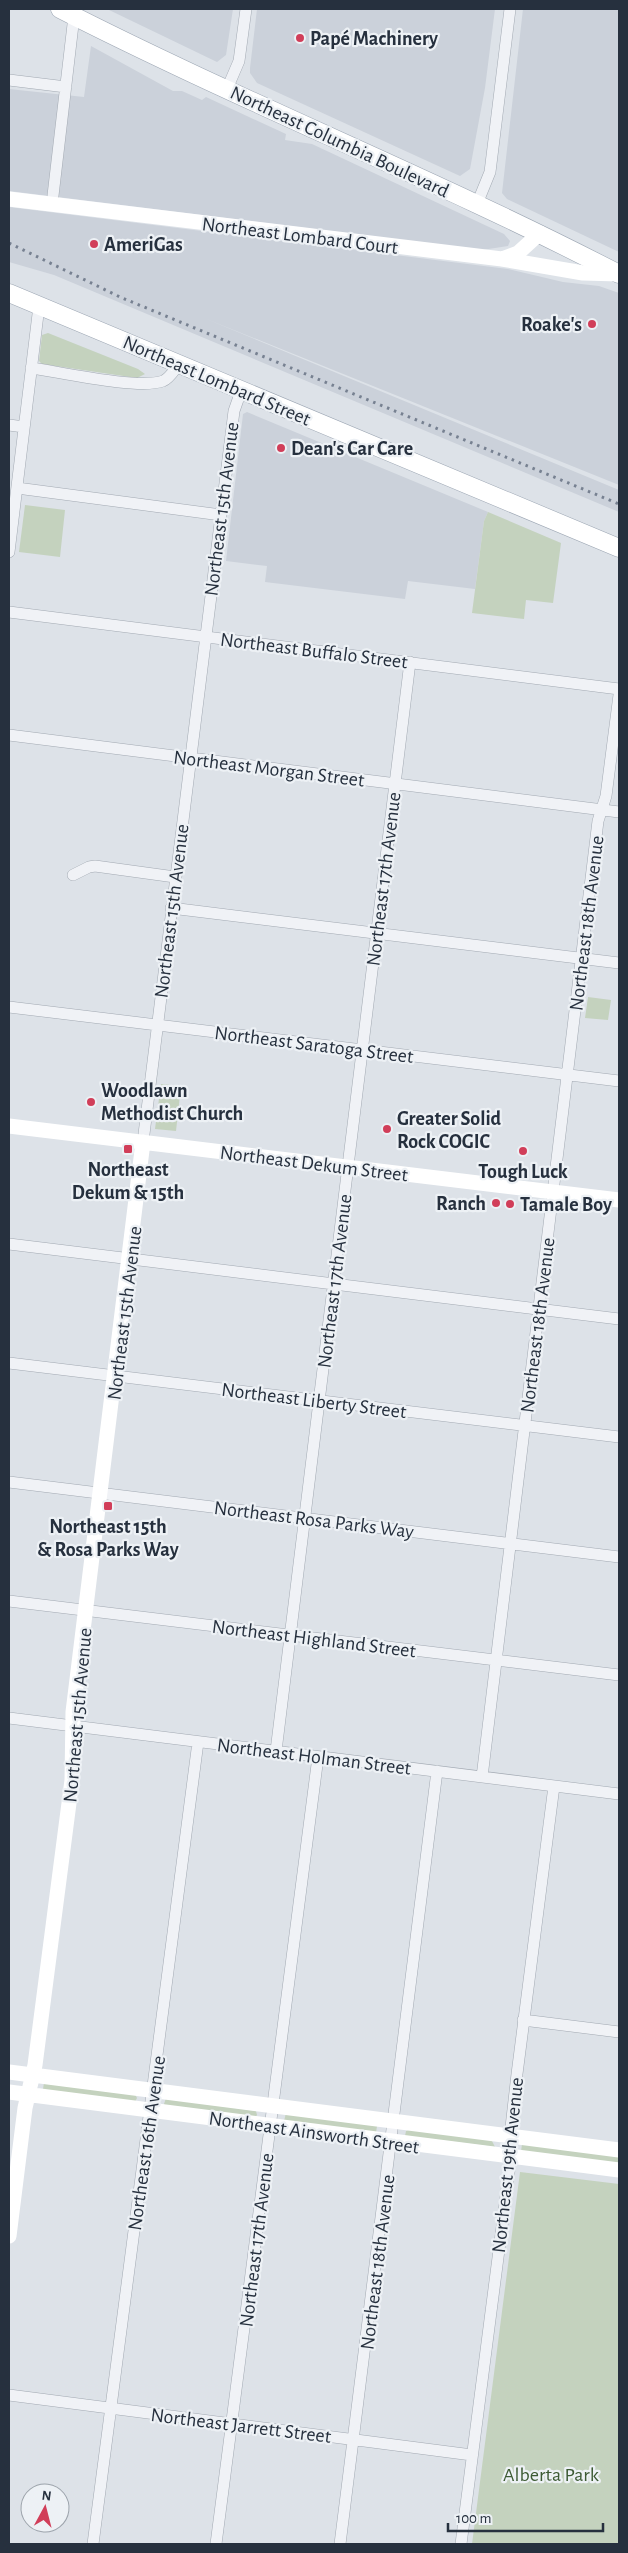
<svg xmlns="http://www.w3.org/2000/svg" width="628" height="2553" font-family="'Alegreya Sans',sans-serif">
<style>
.built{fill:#cbd1da}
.green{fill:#c4d2be}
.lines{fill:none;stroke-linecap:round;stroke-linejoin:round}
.street-casing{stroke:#a2a9b2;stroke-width:12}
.primary-casing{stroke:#9ca6b3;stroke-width:19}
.street{stroke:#f0f2f6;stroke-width:11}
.secondary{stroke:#fff;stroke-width:15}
.primary{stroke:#fff;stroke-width:18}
.rail{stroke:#778191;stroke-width:3;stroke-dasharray:2.5 5;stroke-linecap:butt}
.poi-dot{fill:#d13e59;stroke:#edf1f5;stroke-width:2}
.labels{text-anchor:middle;stroke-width:4.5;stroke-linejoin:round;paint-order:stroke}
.poi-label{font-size:20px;font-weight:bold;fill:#26303e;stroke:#edf1f5;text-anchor:start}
.street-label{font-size:20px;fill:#26303e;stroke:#edf1f5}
.park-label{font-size:20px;fill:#3c5a33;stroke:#edf1f5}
</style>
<rect width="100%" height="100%" fill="#dde2e8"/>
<path class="built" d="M107,9H233L226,55L217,62Z
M257,9H495L485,88L470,169L460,176L257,83L250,73V68Z
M523,9H619V252L507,199L502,193Z
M91,46L173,91H182L202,100L206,97L286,134L285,140L312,144L504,234L510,241L508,246L482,250L9,191V89L84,97Z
M9,207L508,269L563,282L599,286L619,293V485L204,318L619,490V512L54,275L9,262Z
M247,412L488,512L484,521L475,589L408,581L405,599L265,582L267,566L226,561L243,414Z"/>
<path class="green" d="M48,333L138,369L145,374L137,378L42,364L39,361L42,335Z
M25,505L65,510L60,557L19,552Z
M488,512L561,543L553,603L526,600L524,619L472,613L484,521Z
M588,997L611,1000L608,1020L585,1018Z
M161,1084L181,1086L176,1131L155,1129Z
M44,2083L135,2094L137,2098L135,2102L47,2092L43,2089Z
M166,2098L256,2111L257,2115L254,2119L166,2107L164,2104Z
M286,2113L377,2126L376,2133L284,2121Z
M411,2129L491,2139L495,2147L405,2136L406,2131Z
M522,2144L619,2154V2166L521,2152Z
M520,2172L619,2184V2544H472Z"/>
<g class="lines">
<g class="street-casing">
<path id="street" d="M9,80L66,87
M227,89L239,61L246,9
M52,204L74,16
M477,204L490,172L510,9
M31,368C60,372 139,390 163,381C170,378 174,370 179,364
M9,425L24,427
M17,488L221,515
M9,552L39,306
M9,612L619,689
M9,735L619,812
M73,875L89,867L95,866L175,877
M171,908L619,963
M9,1007L619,1081
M143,1142L234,411L241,391
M9,1244L619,1319
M9,1363L619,1437
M9,1482L619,1557
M9,1601L619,1675
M9,1718L619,1794
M276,1751L410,662
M482,1777L598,821L606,796L619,695
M523,2020L619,2032
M9,2395L472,2455
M93,2544L198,1742
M216,2544L318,1757
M340,2544L437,1771
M461,2544L511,2157L510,2136L517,2074L554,1786"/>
</g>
<g class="primary-casing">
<path id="primary" d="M60,9C244,103 436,179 619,274
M9,293L619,548"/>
</g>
<use href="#street" class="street"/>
<path class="secondary" d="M9,199L502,259L583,273L619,274
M502,259L518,253L540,233
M9,1126L619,1200
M9,2072L619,2150
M9,2092L619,2170
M9,2236L25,2108L35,2065L72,1780L73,1712L143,1142"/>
<use href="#primary" class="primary"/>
<path class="rail" d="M9,243L120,297L619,504"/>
</g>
<g class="poi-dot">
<circle cx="300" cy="38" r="5"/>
<circle cx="94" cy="244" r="5"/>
<circle cx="592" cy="324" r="5"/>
<circle cx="281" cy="448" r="5"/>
<circle cx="91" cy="1102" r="5"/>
<circle cx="387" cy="1129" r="5"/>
<rect x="123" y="1144" width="10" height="10" rx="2.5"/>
<circle cx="523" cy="1151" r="5"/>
<circle cx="496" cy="1203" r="5"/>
<circle cx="510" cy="1204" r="5"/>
<rect x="103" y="1501" width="10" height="10" rx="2.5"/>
</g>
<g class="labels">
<g class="poi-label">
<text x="310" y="45">Papé Machinery</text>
<text x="104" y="251">AmeriGas</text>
<text x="582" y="331" text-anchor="end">Roake's</text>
<text x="291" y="455">Dean's Car Care</text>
<text x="101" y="1097">Woodlawn<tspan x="101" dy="23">Methodist Church</tspan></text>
<text x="397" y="1125">Greater Solid<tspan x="397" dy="23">Rock COGIC</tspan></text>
<text x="128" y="1176" text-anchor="middle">Northeast<tspan x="128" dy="23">Dekum &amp; 15th</tspan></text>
<text x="523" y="1178" text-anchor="middle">Tough Luck</text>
<text x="486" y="1210" text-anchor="end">Ranch</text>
<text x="520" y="1211">Tamale Boy</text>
<text x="108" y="1533" text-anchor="middle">Northeast 15th<tspan x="108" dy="23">&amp; Rosa Parks Way</tspan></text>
</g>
<g class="street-label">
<text transform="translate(340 141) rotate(25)" y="7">Northeast Columbia Boulevard</text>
<text transform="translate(300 235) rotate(7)" y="7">Northeast Lombard Court</text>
<text transform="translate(217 380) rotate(23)" y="7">Northeast Lombard Street</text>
<text transform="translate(221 509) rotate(-83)" y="7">Northeast 15th Avenue</text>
<text transform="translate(314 650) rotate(7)" y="7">Northeast Buffalo Street</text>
<text transform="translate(269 768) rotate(7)" y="7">Northeast Morgan Street</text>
<text transform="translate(383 879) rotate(-83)" y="7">Northeast 17th Avenue</text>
<text transform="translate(171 911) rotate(-83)" y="7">Northeast 15th Avenue</text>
<text transform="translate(586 923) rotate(-83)" y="7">Northeast 18th Avenue</text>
<text transform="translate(314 1044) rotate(7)" y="7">Northeast Saratoga Street</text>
<text transform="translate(314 1163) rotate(7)" y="7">Northeast Dekum Street</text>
<text transform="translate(334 1281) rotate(-83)" y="7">Northeast 17th Avenue</text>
<text transform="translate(124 1313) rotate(-83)" y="7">Northeast 15th Avenue</text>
<text transform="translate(537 1325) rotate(-83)" y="7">Northeast 18th Avenue</text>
<text transform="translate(314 1400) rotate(7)" y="7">Northeast Liberty Street</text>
<text transform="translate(314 1519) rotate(7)" y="7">Northeast Rosa Parks Way</text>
<text transform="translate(314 1638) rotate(7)" y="7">Northeast Highland Street</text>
<text transform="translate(77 1715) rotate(-85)" y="7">Northeast 15th Avenue</text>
<text transform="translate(314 1756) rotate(7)" y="7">Northeast Holman Street</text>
<text transform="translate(314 2132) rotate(8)" y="7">Northeast Ainsworth Street</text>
<text transform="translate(146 2143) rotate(-82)" y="7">Northeast 16th Avenue</text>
<text transform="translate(507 2165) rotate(-84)" y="7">Northeast 19th Avenue</text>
<text transform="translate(256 2240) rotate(-83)" y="7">Northeast 17th Avenue</text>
<text transform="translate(377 2262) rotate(-83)" y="7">Northeast 18th Avenue</text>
<text transform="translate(241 2425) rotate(7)" y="7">Northeast Jarrett Street</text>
</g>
<g class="park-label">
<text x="551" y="2481">Alberta Park</text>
</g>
</g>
<rect width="628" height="2553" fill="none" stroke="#26303e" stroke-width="20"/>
<g transform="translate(45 2508) rotate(7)"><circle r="24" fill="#edf1f5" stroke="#9da4ac"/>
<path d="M0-4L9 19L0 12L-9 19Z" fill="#d13e59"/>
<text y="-8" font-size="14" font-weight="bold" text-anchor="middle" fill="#26303e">N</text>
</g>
<path d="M448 2523v8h155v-8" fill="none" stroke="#26303e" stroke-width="2.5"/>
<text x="456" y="2523" font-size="15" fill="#26303e" stroke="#edf1f5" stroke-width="4" paint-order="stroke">100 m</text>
</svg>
